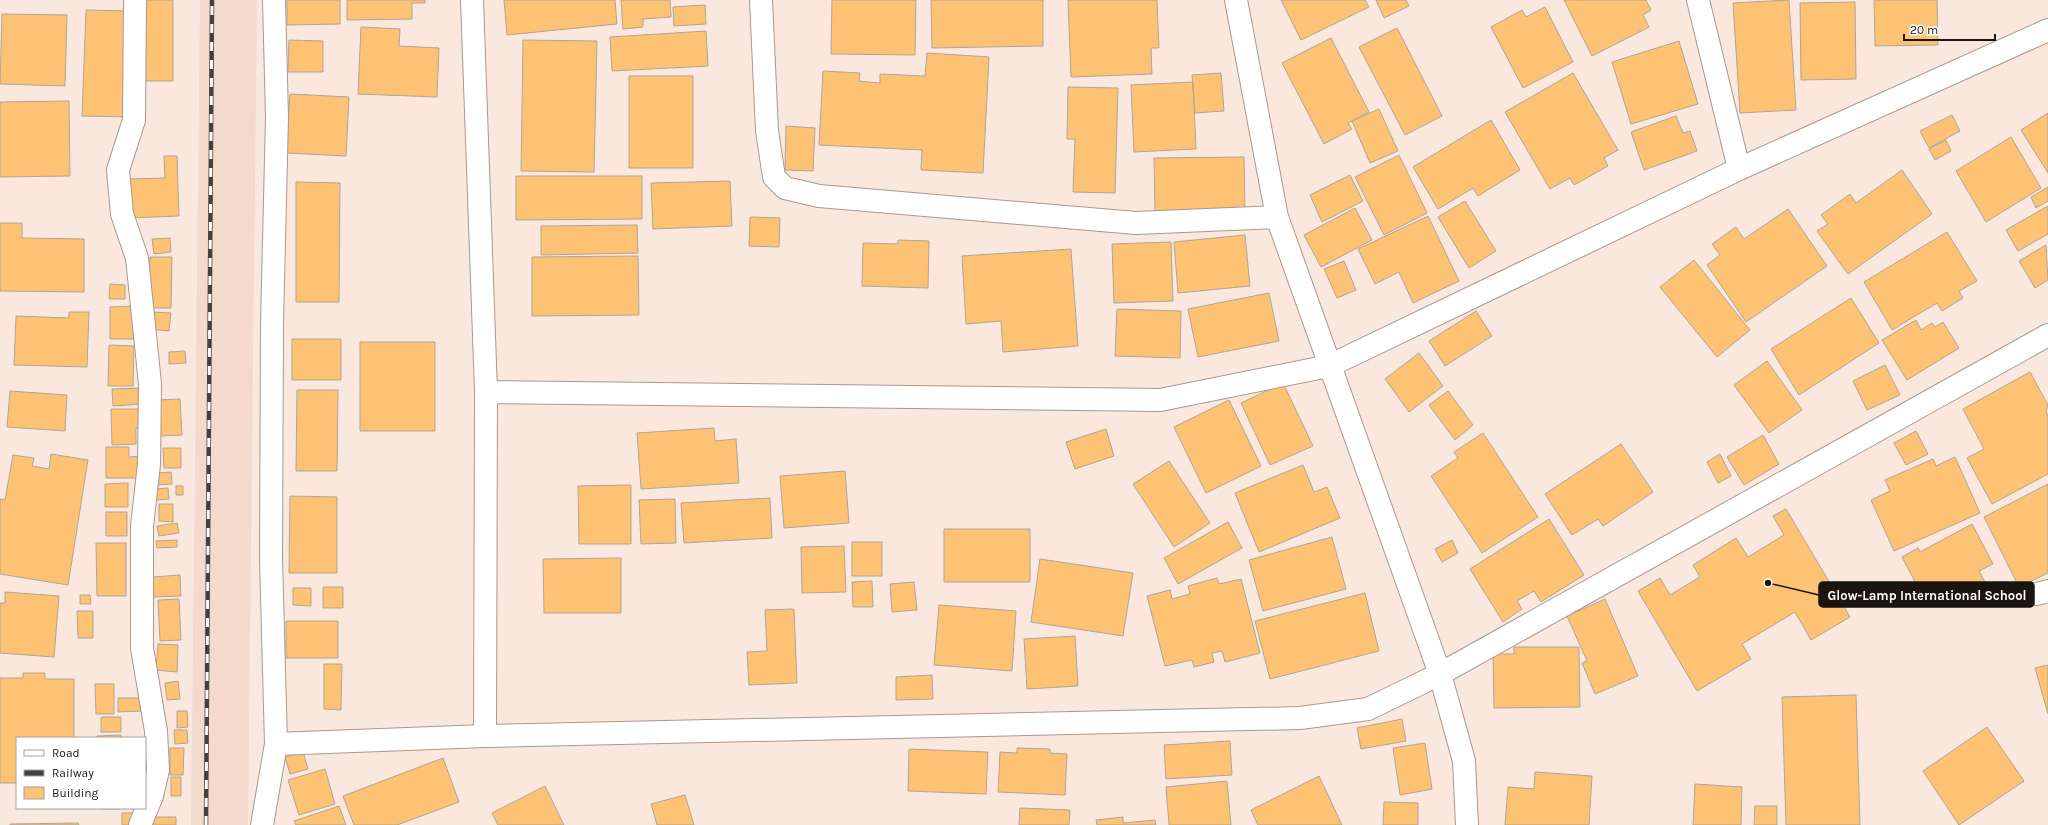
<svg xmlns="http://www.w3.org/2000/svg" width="2048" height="825" font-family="Karla,sans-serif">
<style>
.built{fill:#f3dacc}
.building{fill:#fdc273;stroke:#b0a596}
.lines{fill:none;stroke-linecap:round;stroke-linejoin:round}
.street-casing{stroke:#a9988f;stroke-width:24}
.street{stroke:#fff;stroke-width:22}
.rail-casing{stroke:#473f3b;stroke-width:4.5}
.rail{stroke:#fff;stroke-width:3;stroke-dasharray:9;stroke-linecap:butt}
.leader{fill:none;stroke:#1b1512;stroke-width:1.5}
.callout-dot{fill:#1b1512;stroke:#fff;stroke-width:1.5}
.callout{fill:#1b1512;stroke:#1b1512;stroke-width:1.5}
.callout-label{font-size:13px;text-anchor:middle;font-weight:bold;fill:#fff}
</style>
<rect width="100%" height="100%" fill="#fae8de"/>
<path class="built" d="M200,0H257L248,825H191Z"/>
<path class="building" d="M140,0H173V81H139Z
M287,0H340V24L287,25Z
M347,0H425V3H412V19L347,20Z
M504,0H615L617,24L507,35Z
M621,0H670L671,17L643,19V27L623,29Z
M832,0H916L915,55L831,54Z
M931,0H1043V46L932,48Z
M1068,0H1157L1159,48H1151L1152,74L1071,77Z
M1281,0H1365L1369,7L1301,40Z
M1376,0H1406L1409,6L1384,18Z
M1564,0H1646L1651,10L1643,15L1649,27L1592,56Z
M1789,0L1796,110L1740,113L1733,3Z
M1874,0H1937L1938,45L1875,46Z
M1855,2L1856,79L1801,80L1800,3Z
M705,5L706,24L674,26L673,7Z
M1545,7L1573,62L1523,88L1491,27L1522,10L1526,17Z
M86,10L133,11L129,117L82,116Z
M2,14L67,15L65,86L0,84Z
M361,27L400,29L399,46L439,48L437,97L358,94Z
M1397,28L1442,116L1405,135L1359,47Z
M706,31L708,66L612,71L610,37Z
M1331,38L1369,112L1348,123L1352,129L1324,144L1282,63Z
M289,40L323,41V72H288Z
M523,40L597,41L594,172L521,171Z
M1679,41L1698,104L1631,124L1612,62Z
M927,53L989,57L983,173L921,170L922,150L819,145L823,71L860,73L859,81L880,83V74L925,76Z
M1221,73L1224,111L1195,113L1192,75Z
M1573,73L1618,150L1604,158L1608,166L1574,185L1570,178L1550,189L1505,112Z
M629,76H693V168H629Z
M1193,82L1196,149L1134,152L1131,85Z
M1068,87L1118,88L1115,193L1073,192L1075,139H1067Z
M290,94L349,97L346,156L286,153Z
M69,101L70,176L0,177V102Z
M1379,109L1398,151L1370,163L1352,121Z
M2048,113V173L2021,130Z
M1952,115L1960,131L1929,148L1920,131Z
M1676,116L1683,133L1690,131L1697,151L1644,170L1631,132Z
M1491,120L1520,170L1478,196L1473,188L1438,209L1413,167Z
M786,126L815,128L813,171L785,170Z
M2011,137L2041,188L1986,222L1956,171Z
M1946,140L1951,151L1935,160L1929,149Z
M1399,155L1427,213L1384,235L1355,177Z
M164,156H177L179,216L129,218L128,179L165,178Z
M1244,157L1245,211L1155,212L1154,158Z
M1902,170L1932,214L1848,274L1817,231L1828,224L1821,215L1850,194L1856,203Z
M1350,175L1363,201L1322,222L1310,195Z
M516,176H642V219L516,220Z
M730,181L732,226L653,229L651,183Z
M296,182L340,183L339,302H296Z
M2048,187V201L2036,208L2031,197Z
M1465,201L1496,251L1469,268L1438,217Z
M2048,206V234L2018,251L2006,230Z
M1355,208L1372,240L1321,267L1304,235Z
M1788,209L1827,266L1746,322L1707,265L1720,255L1712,244L1736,227L1744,239Z
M1428,216L1459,281L1413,303L1399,272L1375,284L1358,249Z
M750,217L780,218L779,247L749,246Z
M0,223H22V238L84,239V292L0,291Z
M637,225L638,253L541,255V226Z
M1947,232L1977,281L1959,291L1963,298L1942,311L1937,303L1892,330L1864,282Z
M1245,235L1250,286L1178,293L1174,242Z
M170,238L171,252L154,254L152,239Z
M898,240L929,241L928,288L862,286L863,243L898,244Z
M1171,242L1173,301L1114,303L1112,244Z
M2046,245L2048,280L2035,288L2019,261Z
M1071,249L1078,346L1003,352L1001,321L966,324L962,256Z
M638,256L639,315L532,316V257Z
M150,257H172L171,308H149Z
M1694,260L1750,330L1717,357L1660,287Z
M1344,261L1356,290L1337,298L1324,269Z
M110,284L125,285V299H109Z
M1269,293L1279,341L1198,357L1188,309Z
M1851,298L1879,343L1799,395L1771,349Z
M135,306V339H110V307Z
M1117,309L1181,311L1180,358L1115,356Z
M1476,311L1492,336L1445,366L1429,341Z
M69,312H89L87,367L14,365L16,316L69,318Z
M152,312L171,313L169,331L150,329Z
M1916,320L1921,330L1932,323L1935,327L1943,322L1959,348L1907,380L1882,340Z
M292,339H341V380H292Z
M360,342H435V431H360Z
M109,345L134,346L133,386H108Z
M185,351L186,363L169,364V352Z
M1419,353L1443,386L1409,412L1385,379Z
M1767,361L1802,410L1769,433L1734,385Z
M1885,365L1900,395L1867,410L1853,381Z
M2030,372L2048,405L2046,412L2048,415V474L1992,504L1967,458L1984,449L1963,409Z
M1283,383L1313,446L1270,465L1241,403Z
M142,388L143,404L113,406L112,389Z
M297,390H338L337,471H296Z
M10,391L67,395L65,431L7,427Z
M1448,391L1473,425L1455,440L1429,405Z
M180,399L182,435L159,436L157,400Z
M1229,400L1261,466L1206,493L1174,427Z
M111,409H145V428H136V444L112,445Z
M714,428L715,441L736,439L739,483L641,489L637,433Z
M1106,429L1114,456L1075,469L1066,442Z
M1916,431L1928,454L1906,465L1894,443Z
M1483,433L1538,517L1482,553L1431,476L1458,458L1454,452Z
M1763,435L1779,464L1744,485L1727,457Z
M1621,444L1653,492L1603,526L1598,519L1572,535L1545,494Z
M106,447H129V457L142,456V478H106Z
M163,448H181V468H164Z
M51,454L88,460L68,585L0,574V499L5,500L13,455L34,458L32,466L49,469Z
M1720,454L1731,476L1718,483L1707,462Z
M1955,457L1980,513L1894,551L1871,500L1890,491L1885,480L1933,459L1936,466Z
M1169,461L1210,523L1174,547L1133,484Z
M1303,465L1314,492L1327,487L1340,518L1259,552L1235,493Z
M845,471L849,523L784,528L780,476Z
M171,472L172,484L158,485V473Z
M128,483V507H105V484Z
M2048,484V573L2019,587L1984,517Z
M631,485V544H579L578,486Z
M176,486H183V495H176Z
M168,488L169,499L156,500L155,489Z
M290,496L337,497V573H289Z
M770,498L772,538L684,543L681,503Z
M675,499L676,543L641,544L639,500Z
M159,504H173V522L159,521Z
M1786,509L1850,617L1811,640L1795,612L1742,644L1751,659L1697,691L1638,591L1660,578L1670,595L1700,577L1693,565L1736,538L1748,557L1784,535L1773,516Z
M106,512H127V536H106Z
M1549,519L1584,575L1541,602L1534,591L1517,601L1522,609L1503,622L1470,569Z
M1228,522L1242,548L1178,584L1164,558Z
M177,523L179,533L159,536L157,526Z
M1972,524L1993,564L1979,571L1985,582L1944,604L1940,596L1937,594L1925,597L1922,595L1902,557L1918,548L1920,552Z
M944,529H1030V582H944Z
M1332,537L1346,589L1263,611L1249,560Z
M177,540V547L157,548L156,541Z
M1452,540L1458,553L1442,562L1435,549Z
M852,542H882V576H852Z
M96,543H126V596H97Z
M844,546L846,592L802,593L801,547Z
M621,558V613H544L543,559Z
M1040,559L1133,573L1123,636L1031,622Z
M180,575L181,596L154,597L152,577Z
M1217,578L1219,584L1241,579L1260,653L1225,662L1222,651L1212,653L1214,662L1194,667L1192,660L1165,666L1147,596L1170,590L1172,599L1190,594L1188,586Z
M872,581L873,607H853L852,582Z
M914,582L917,610L892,612L890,584Z
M323,587H343V608H323Z
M293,588H311V606L293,605Z
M5,592L59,596L54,657L0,653V603H5Z
M1365,593L1379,651L1270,679L1255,621Z
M80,595H90L91,604H80Z
M179,599L181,640L160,641L158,600Z
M1605,599L1638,676L1595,694L1582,663L1587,661L1567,616Z
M939,605L1016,611L1012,671L934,665Z
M794,609L797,683L749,685L747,652L767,651L765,610Z
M77,611H93V638H78Z
M286,621H338V658H286Z
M1075,636L1078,686L1027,689L1024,639Z
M158,644L178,645L177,672L156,670Z
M1514,647H1579L1580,707L1494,708L1493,654H1514Z
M324,664H342L341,710L324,709Z
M2048,665V714L2035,668Z
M23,673H45V679H74V738H17V783H0V678H23Z
M932,675L933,699L896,700V677Z
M178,681L180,699L167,700L165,683Z
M95,684H114V714H96Z
M1856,695L1860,825H1786L1782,697Z
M118,698H141V711L118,712Z
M177,711H187L188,727L177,728Z
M101,717H121V732H101Z
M1402,719L1406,741L1361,749L1357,728Z
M1987,727L2024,781L1959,825L1923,771Z
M174,730H187L188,743L175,744Z
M121,735V738H97V736Z
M1230,741L1232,775L1166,779L1164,745Z
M1425,743L1432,789L1400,795L1393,748Z
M170,748H184L183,775H170Z
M1017,748L1050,749V753L1067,754L1065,795L998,792L1000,752L1017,753Z
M909,749L988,752L986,794L908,791Z
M303,752L308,769L290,774L285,757Z
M145,757H151L145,780Z
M443,758L459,802L397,825H354L343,796Z
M325,769L335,804L299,815L288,780Z
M1535,772L1592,776L1589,825H1505L1508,787L1534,789Z
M1319,776L1342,825H1258L1251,810Z
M171,777H181V796H171Z
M1227,781L1231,825H1169L1166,787Z
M1695,784L1742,787L1741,825H1693Z
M545,786L564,825H498L492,813Z
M685,795L694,825H657L651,804Z
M1384,802L1418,803V825H1383Z
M339,806L346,825H296L294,821Z
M1755,806H1777V825H1754Z
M100,808H120V809H100Z
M1020,808L1070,810L1069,825H1019Z
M122,813H135V825H122Z
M147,817H176V825H147Z
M1123,817V823L1155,820L1156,825H1097L1096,820Z
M78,823L79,825H10V824Z"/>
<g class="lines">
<g class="street-casing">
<path id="street" d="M135,0L134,120L118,170L122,214L137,258L150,384L149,464L142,526V648L156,731L158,770L152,796L140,825
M472,0L486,392L485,736
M761,0L767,131L774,177L785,188L819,196L1136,223L1277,217
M1236,0L1277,217L1440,674L1464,761L1467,825
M1698,0L1739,169
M486,392L1160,400L1329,366L1739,169L2048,30
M2037,594L2048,591
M276,744L485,736L1300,718L1368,709L1440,674L2048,335
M262,825L276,744L271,558L272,324L277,117L274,0"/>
</g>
<use href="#street" class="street"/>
<g class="rail-casing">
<path id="rail" d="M206,825L212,0"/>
</g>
<use href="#rail" class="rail"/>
</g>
<path class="leader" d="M1768 583L1819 595"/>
<circle class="callout-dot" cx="1768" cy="583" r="4"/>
<rect class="callout" x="1819" y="582" width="215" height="25" rx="4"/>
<g class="callout-label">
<text x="1927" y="600">Glow-Lamp International School</text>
</g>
<rect x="16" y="737" width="130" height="72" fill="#ffffff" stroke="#a4a1a0"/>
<rect x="24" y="750" width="20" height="6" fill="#ffffff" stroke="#a4a1a0"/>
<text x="52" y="757" font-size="12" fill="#1b1512">Road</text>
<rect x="24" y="770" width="20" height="6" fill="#473f3b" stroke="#a4a1a0"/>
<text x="52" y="777" font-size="12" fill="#1b1512">Railway</text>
<rect x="24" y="787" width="20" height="12" fill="#fdc273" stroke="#a4a1a0"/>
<text x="52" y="797" font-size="12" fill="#1b1512">Building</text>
<path d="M1904 34v6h91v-6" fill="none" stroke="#1b1512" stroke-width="2"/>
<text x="1910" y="34" font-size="12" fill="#1b1512" stroke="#ffffff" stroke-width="3" paint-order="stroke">20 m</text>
</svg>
